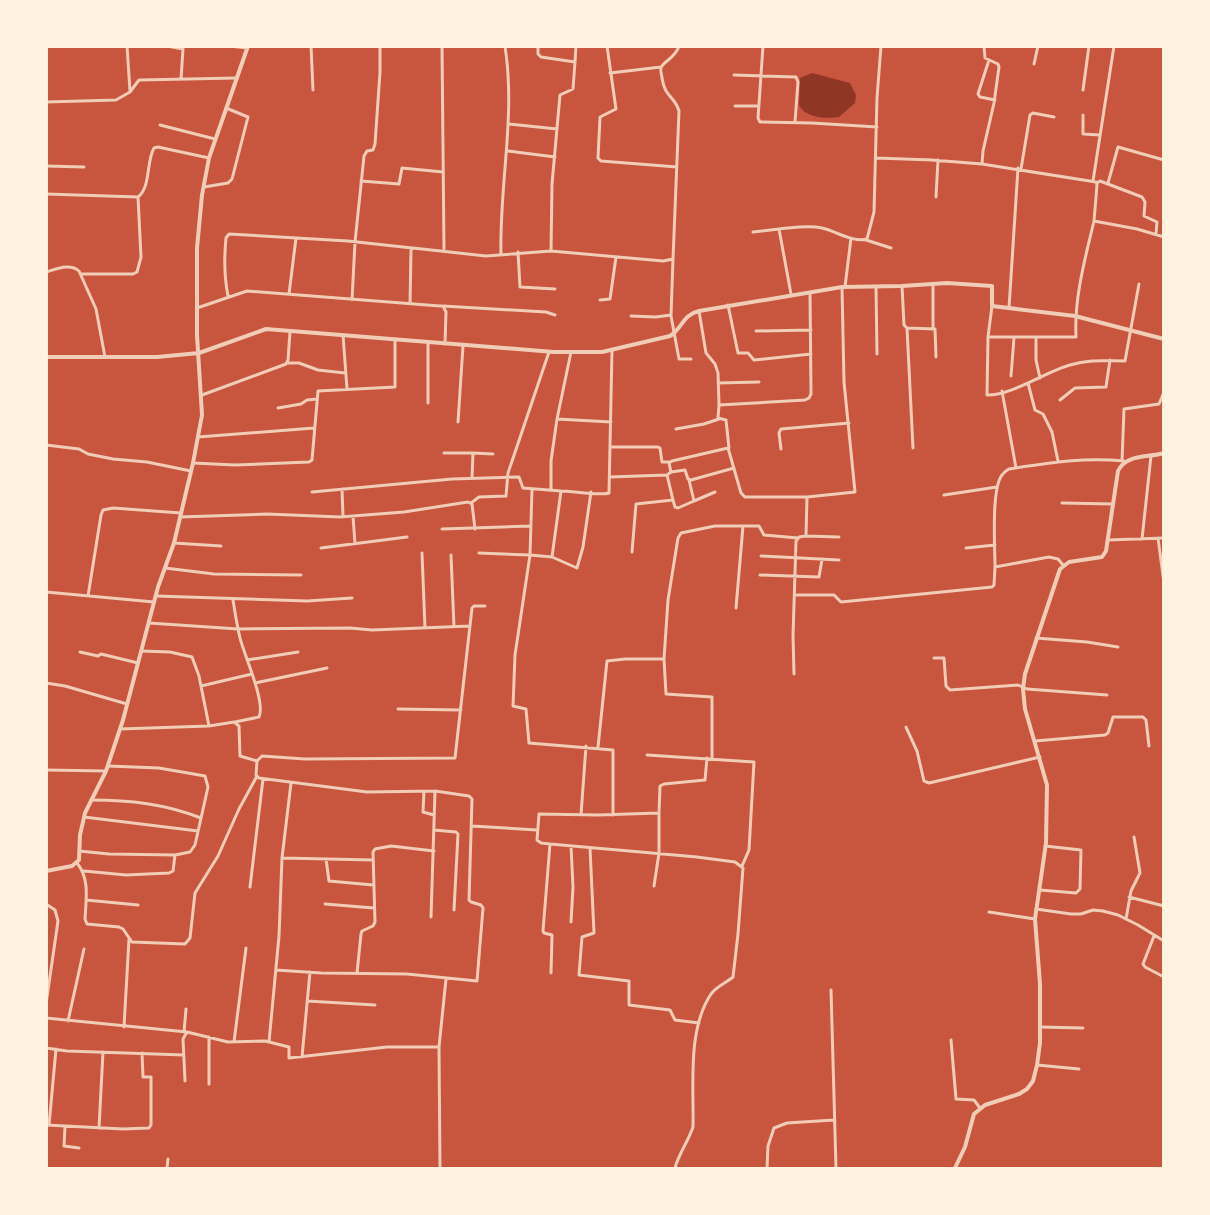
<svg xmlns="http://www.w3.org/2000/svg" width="1210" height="1215" font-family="'DejaVu Sans',sans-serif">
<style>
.water{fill:#8f3625}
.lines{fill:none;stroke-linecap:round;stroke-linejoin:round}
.minor{stroke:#f1ccb7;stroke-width:3}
.tertiary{stroke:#f1ccb7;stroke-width:4}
</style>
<rect width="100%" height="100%" fill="#c8553d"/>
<path class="water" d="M812,73L850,83L856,95L855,103L839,117C826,119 805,118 799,105L800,78Z"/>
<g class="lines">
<path class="minor" d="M127,46L130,91
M167,46L183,49L181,79
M230,46L247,48
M311,46L313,90
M442,46L444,250
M538,46V54L541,57L575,62L573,89L560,95L552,184L551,251
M607,46L616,109L600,117L598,158L601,161L677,167
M763,46L758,118L760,122L812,123L877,127
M984,46L985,58L998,64L999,67L994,103L983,151L982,164L1096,182L1097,185L1094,221L1137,229L1164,237
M989,60L978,94L980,97L995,100
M575,62L576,46
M1034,64L1038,46
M610,73L661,67
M734,75L796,77L798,82L795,122
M1083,90L1089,46
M46,102L116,100L130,92L139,80L236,78
M735,106H759
M1083,115V134L1100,135
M509,124L557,129
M160,125L215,139
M508,151L555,157
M876,158L932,160L982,164
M46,166L84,167
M1021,169L1030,115L1033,113L1054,117
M361,181L399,184L402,168L443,172
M1093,181L1114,46
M1097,183L1100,181L1142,197L1145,202L1144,216L1157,222L1156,234
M1108,183L1118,147L1164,160
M204,187L228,183L232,179L248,117L226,108
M46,194L138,197C151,187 146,162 154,148L158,147L209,158
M936,197L938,160
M1094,221C1085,259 1074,298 1076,337H988L987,395C1011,396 1047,371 1070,365C1089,359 1106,361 1125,361L1139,284
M779,229C792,228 808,225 822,228C836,231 853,243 867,239L874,212L877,98L881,46
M753,232L779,229L791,294
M866,240L891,248
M518,252L520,287L555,289
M501,255C499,185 516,117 505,46
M673,259L679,111C674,95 665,98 662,78C662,76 660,70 661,68C663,61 675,59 679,46
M46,272C57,269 70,263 79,271L96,309L105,357
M81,274H133L137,272L141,257L138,197
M902,286L904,325L907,328L935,329L936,357
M845,287L851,238
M876,287L877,354
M289,294L296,238
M228,296C224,276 224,258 226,238L229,234L348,241L412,248
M352,300L355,242L364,156L367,151L373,150L375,144L380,72V46
M600,300L610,299L616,257
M410,304L411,250L413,248L486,256L551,251L663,261L673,259L671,316L679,359H691
M728,305L738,353H748L754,360L811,354
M443,306L546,312L555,315
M197,308L247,291L440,306H443L446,312L445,344
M1009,308L1018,168
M699,311L706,353L715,364L718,373L719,405L805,400L809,398L811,394L810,293
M631,316L656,317L671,315
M907,328L913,448
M933,328V284
M756,331L811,330
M343,335L347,389
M988,337L992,306
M1036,339V360L1040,378
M428,343V403
M287,363H299L318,370L345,373
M1011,376L1014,338
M718,383L759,382
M1028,383L1035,410L1043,414L1052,432L1058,461
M1002,391L1016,468
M202,395L286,364L288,360L290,332
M1060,400L1075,388L1106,387L1110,360
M719,405L718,418L726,420L729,448
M278,408L301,404L307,400L317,399
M557,419L571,352
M458,422L463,346
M676,429L704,424L719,419
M198,437L314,428
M46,445L79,449L88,454L113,459L147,462L191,471
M611,447H658L660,448L662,462H670
M781,449L779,433L781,429L849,423
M444,453H473L472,478
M473,453L493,454
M1122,461L1124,409L1159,404L1164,392
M193,463L235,465L309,462L312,460L318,391L395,387V339
M671,472L685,470L688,479L691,480L734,468
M667,475L673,500
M610,477L667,475L671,472L669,463L672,461L728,448L741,493L745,497H807L855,492L844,382L842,287
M689,480L694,501L715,492
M342,489L343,517
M551,490V461L557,419L611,422
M561,491C572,491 601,496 609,493L612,350
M312,492L452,479L519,477L523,488L561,491L552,557
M591,492L583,547L577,568L552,557L530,555L515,655L513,706L526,709L529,743L613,750V815
M944,495L997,487
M471,503L479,497L506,496L508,473L549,352
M1062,503L1113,504
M353,516L355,544
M180,517L267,514L340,517L404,512L468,502L472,504L475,529
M743,526H759L764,535L798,538
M442,529L530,526
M806,536L839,537
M1158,538L1164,583
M1142,539L1151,456
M1108,540L1164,538
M174,543L221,546
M321,548L407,537
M966,548L995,545
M632,552L636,504L673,500L675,507L678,508L694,501
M422,553L425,628
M479,553L530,555L532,489
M451,555L454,627
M761,556L839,560
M995,567C995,548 991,489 1002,475C1004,472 1006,471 1009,469C1048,463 1084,457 1124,461
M165,568L214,574L301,575
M760,575L819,577L822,559
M46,592L154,602
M795,595H834L841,602L992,587L994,585L995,567L1049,557L1058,559L1063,565
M88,596L101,515L103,510L113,508L181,513
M156,596L307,601L352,598
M233,600C235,613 237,625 240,638C244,655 266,702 259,717L235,722
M149,623L238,629L350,628L372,630L470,626
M1036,638L1087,642L1118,647
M141,651L170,652L192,657L199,676L209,726
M80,652L98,656L101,654L138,663
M934,658H944L946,686L950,690L1018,685L1027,689L1107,695
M664,659L666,694L712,697V759
M247,660L298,652
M794,674L793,636L796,541L799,537L806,536L807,497
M46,683L65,686L127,704
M255,683L327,668
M201,686L252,674
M398,709L461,710
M906,727L917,751L924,781L929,783L1040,757
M120,729L209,726L234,722L239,726L240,756L257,761L256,775L259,778L367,792L435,791L469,796L472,799L469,900L471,902L481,905L483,908L477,981L407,974L321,973L276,970
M1035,741L1105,735L1108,733L1113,717H1143L1146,720L1149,746
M598,747L607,661L625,659H664L668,600L678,538L681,533L715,526H743L736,608
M647,755L754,762L749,850L742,866
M257,761L262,756L305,759L455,758L472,608L474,606H485
M46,770L106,771
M424,791L423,812L434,815
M91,800C130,800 165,804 201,818
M659,813L660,786L664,784L705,780L707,758
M581,815L586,746
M84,817L198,831
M472,826L537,830
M434,830L456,832L458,834L454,910
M550,844L697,857L735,862L743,868L738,934L733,977C726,983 717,986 711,994C687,1030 694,1086 693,1127C688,1142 679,1153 675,1168
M590,848L594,933L582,937L579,975L629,981V1005L670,1010L675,1020L699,1023
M79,851L109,854L175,855L190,852L195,845L208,787L205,776L159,768L108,766
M282,858L373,860
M326,859L329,881L373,885
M77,863C90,879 86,899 85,919L87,924L119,927L123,929L132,942L185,944L190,938L195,893L218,856L239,809L257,776
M84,871L126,875L169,873L173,871L175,855
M250,887L263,779
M1040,890L1076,893L1080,889L1081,850L1045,846
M1129,897L1164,906
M86,900L138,905
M46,904L55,910L58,921L46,1004
M325,904L374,908
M1036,909L1071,914H1081L1093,910L1103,911L1118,915L1138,925L1164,941
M989,912L1035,919
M431,917L435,791
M1126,919L1131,891L1140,873L1134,837
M571,922L573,887L571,846
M1154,936L1143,964L1145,967L1164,977
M357,973L361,934L362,931L373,926L375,922L373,852L375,849L391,846L434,851
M551,973L552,935L544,933L543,931L550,844L541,843L537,840L539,814L598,815L659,813V853L654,886
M831,990L836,1168
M307,1001L375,1005
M46,1018L187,1032
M68,1021L84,949
M124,1027L129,939
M1040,1027L1083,1028
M184,1032L186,1009
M951,1040L956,1099L974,1100L980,1108
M234,1042L246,948
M269,1042L279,936L282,858L291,783
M46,1048L67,1051L184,1055
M302,1057L310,972
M1037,1065L1079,1069
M185,1081L183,1039L187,1032L228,1042L265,1041L289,1047V1058L387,1047H439
M209,1084V1037
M46,1125L123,1129L149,1128L151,1125V1077H143L142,1053
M49,1125L56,1049
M65,1126L64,1146L79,1148
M99,1128L103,1052
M167,1168L168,1159
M440,1168L439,1047L446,979
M767,1168L768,1146L774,1128L787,1123L834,1120"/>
<path class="tertiary" d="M46,357H157L199,353L266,329L554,352H602L670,336C683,328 682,315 699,311L842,287L902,286L947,283L992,286V306L1075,316L1164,339
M46,871L72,866L79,860L80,835L85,813L106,771L123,720L158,587L174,543L193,463L202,415L197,335V248L202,195L209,158L248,46
M955,1168L965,1147L974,1114L985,1105L1019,1094L1027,1089L1033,1081L1037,1065L1040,1043V984L1035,919L1046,843L1047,785L1025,709L1023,689L1025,674L1060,569L1069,562L1102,557L1106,551L1118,471C1126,454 1147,458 1164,453"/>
</g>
<rect width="1210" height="1215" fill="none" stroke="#fff3e0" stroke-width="96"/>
</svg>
